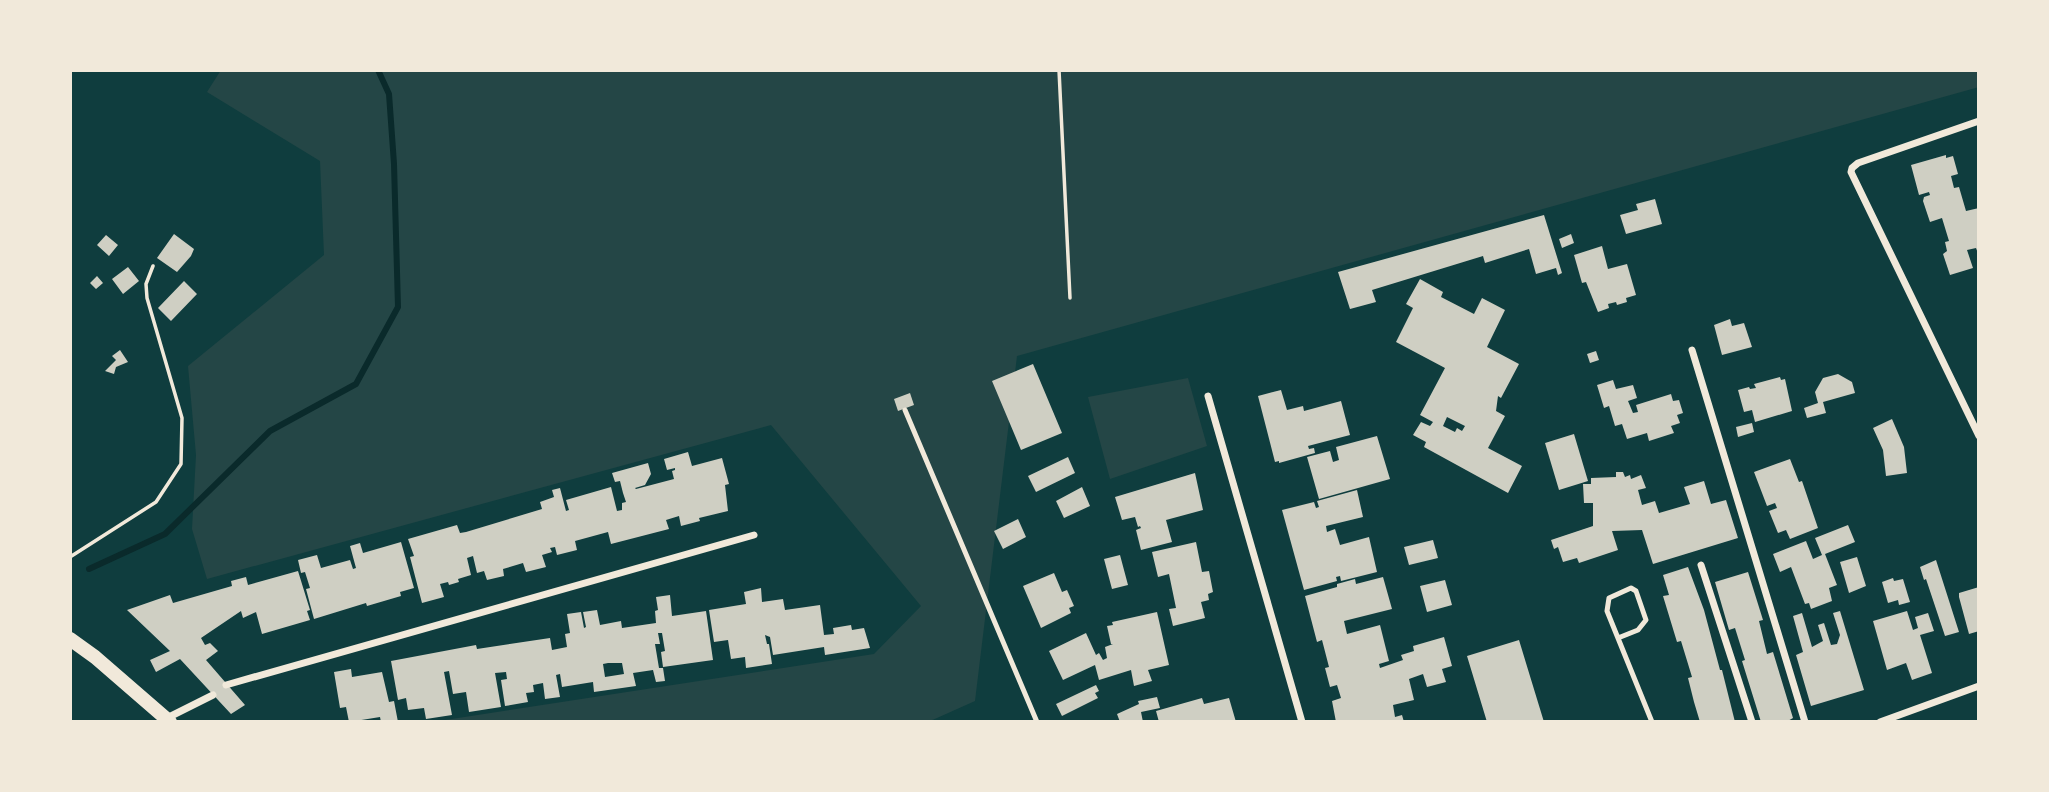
<svg xmlns="http://www.w3.org/2000/svg" width="2049" height="792" font-family="'Source Serif 4',serif">
<style>
.green{fill:#244646}
.lines{fill:none;stroke-linecap:round;stroke-linejoin:round}
.stream{stroke:#0a2a2b;stroke-width:6}
.building{fill:#cfcfc3;fill-rule:evenodd}
.path{stroke:#f1e9da;stroke-width:3.5}
.service{stroke:#f1e9da;stroke-width:5}
.minor{stroke:#f1e9da;stroke-width:7}
.secondary{stroke:#f1e9da;stroke-width:14}
</style>
<rect width="100%" height="100%" fill="#0f3d3e"/>
<path class="green" d="M221,70H1979V87L1017,356L975,701L928,722H432L874,654L921,606L771,425L207,579L192,529L196,455L188,366L324,255L320,161L207,92Z
M1188,378L1207,446L1110,479L1088,397Z"/>
<g class="lines">
<path class="stream" d="M89,569L165,534L270,431L356,384L398,307L394,164L389,94L378,70"/>
</g>
<path class="building" d="M1946,155V158L1953,156L1958,174L1951,176L1954,188L1959,187L1966,211L1979,208V256L1976,248L1967,250L1973,268L1950,275L1943,254L1947,251L1945,242L1949,241L1942,218L1930,222L1923,201L1924,197L1930,195L1929,192L1919,195L1911,165Z
M1655,199L1662,224L1626,234L1620,215L1638,210L1636,204Z
M1544,215L1562,273L1558,275L1556,268L1536,274L1529,249L1485,263L1483,256L1372,290L1376,302L1350,309L1338,272Z
M174,234L194,249L191,256L177,272L157,258Z
M1571,234L1574,243L1562,248L1559,239Z
M106,235L118,245L109,256L97,245Z
M1602,246L1608,269L1627,264L1636,295L1626,298L1627,302L1617,305L1616,302L1608,304L1609,308L1598,312L1586,282L1582,283L1574,255Z
M128,267L139,281L123,294L112,279Z
M97,276L103,283L96,289L90,283Z
M1420,279L1443,292L1441,297L1474,314L1482,298L1505,310L1487,347L1519,364L1501,398L1498,396L1496,411L1505,416L1488,448L1522,466L1508,493L1424,447L1426,442L1413,435L1421,422L1430,426L1433,422L1420,415L1445,368L1396,342L1413,308L1406,304ZM1447,417L1465,426L1462,431L1457,428L1455,432L1443,426Z
M184,281L197,294L171,321L158,308Z
M1730,319L1732,326L1744,323L1752,347L1722,355L1714,325Z
M120,350L128,362L116,367L114,374L105,371L116,360L112,356Z
M1596,351L1599,360L1590,363L1587,354Z
M1033,364L1062,433L1021,450L992,381Z
M1838,374L1852,382L1855,393L1823,402L1826,413L1807,418L1804,408L1818,403L1815,392L1823,378Z
M1780,377L1781,380L1785,379L1792,411L1755,422L1752,410L1744,412L1738,390L1749,387L1750,389L1756,388L1754,384Z
M1613,380L1616,389L1633,385L1637,398L1628,401L1633,413L1638,412L1636,405L1671,394L1673,401L1679,400L1683,413L1677,415L1680,423L1671,426L1674,433L1649,441L1647,433L1627,439L1622,424L1615,426L1609,406L1604,408L1597,385Z
M1281,390L1287,410L1303,406L1304,411L1341,401L1350,435L1308,446L1309,449L1314,448L1315,453L1279,463V461L1275,462L1258,396Z
M910,393L914,405L898,411L894,399Z
M1892,419L1904,447L1907,473L1886,476L1883,450L1873,428Z
M1752,423L1754,432L1738,437L1736,427Z
M1574,434L1588,481L1559,490L1545,443Z
M1377,436L1390,479L1319,499L1307,457L1330,451L1333,462L1339,460L1336,447Z
M688,452L692,466L722,458L729,484L725,485L728,511L699,518L700,521L681,526L679,516L666,520L669,529L611,544L608,532L575,541L577,550L557,555L555,547L550,548L552,552L542,555L546,567L526,572L523,563L503,569L504,576L487,580L484,571L477,573L473,556L467,558L471,575L458,579L459,582L449,585L448,582L440,584L444,597L422,603L410,557L414,556L408,539L457,525L460,533L466,532L542,509L540,502L554,497L552,490L560,488L566,511L569,510L566,500L611,487L617,511L622,510V503L626,502L623,493L620,481L615,482L612,473L648,463L651,474L645,485L635,488L636,489L674,479L672,471L675,470V468L667,470L664,459Z
M1068,457L1075,473L1036,492L1028,476Z
M1790,459L1799,482L1802,481L1818,528L1790,539L1786,530L1778,533L1769,511L1777,508L1775,503L1767,506L1754,472Z
M1616,472H1623L1625,477L1630,475L1631,479L1641,475L1646,488L1638,490L1642,505L1655,501L1659,513L1690,504L1684,487L1704,481L1711,504L1726,500L1738,538L1653,564L1642,530L1612,531L1618,550L1579,563L1577,558L1563,562L1558,547L1554,549L1551,540L1593,526V503H1584L1583,484H1591V478L1616,477Z
M1195,473L1203,510L1166,520L1172,542L1141,550L1136,530L1141,528L1140,526L1138,527L1135,517L1122,520L1115,497Z
M1082,487L1090,506L1064,518L1056,501Z
M1357,490L1363,517L1326,526L1327,532L1335,529L1340,545L1369,537L1377,572L1341,581L1340,576L1336,577L1337,581L1304,590L1282,510L1314,502L1316,508L1319,507L1317,501Z
M1018,519L1026,537L1003,549L994,531Z
M1848,525L1855,542L1825,554L1837,585L1829,588L1832,601L1811,609L1809,603L1805,604L1791,567L1780,572L1773,554L1806,541L1813,559L1822,555L1815,538Z
M1433,540L1438,558L1409,565L1404,547Z
M401,542L414,588L400,592L401,596L367,606L366,603L314,619L306,589L310,588L305,572L301,573L298,560L317,555L321,568L350,560L353,569L356,568L350,546L360,543L363,553Z
M1196,542L1202,572L1209,571L1213,592L1208,594L1209,600L1201,602L1205,618L1173,626L1169,609L1176,608L1169,574L1158,577L1152,552Z
M1120,555L1128,585L1112,589L1104,559Z
M1857,557L1866,586L1849,593L1840,562Z
M1936,560L1959,632L1945,636L1926,579L1924,580L1920,567Z
M1688,567L1704,610L1720,670H1722L1735,722H1700L1694,702L1688,678L1692,677L1681,641L1677,642L1663,596L1669,595L1663,575Z
M298,571L310,610L307,611L310,620L262,634L256,612L243,618L241,611L201,638L205,645L210,643L218,651L206,660L245,705L231,714L180,659L156,672L150,660L170,651L127,610L170,595L173,603L232,586L231,581L246,577L248,585Z
M1748,572L1763,620L1759,621L1767,654L1773,652L1793,718L1786,722H1761L1742,661L1745,660L1735,628L1729,630L1715,582Z
M1054,573L1062,592L1067,590L1074,606L1069,608L1071,613L1041,628L1023,586Z
M1383,577L1392,609L1344,621L1347,634L1380,625L1389,661L1379,664L1380,668L1403,660L1401,655L1414,651L1413,646L1444,637L1452,666L1442,669L1446,682L1427,687L1423,674L1409,679L1414,700L1393,705L1395,717L1402,715L1404,722H1336L1332,701L1341,698L1337,685L1330,687L1325,668L1329,667L1322,640L1317,642L1305,596L1337,587V584L1355,579L1356,584Z
M1893,578L1894,581L1903,579L1910,602L1899,605L1898,600L1888,603L1882,582Z
M1445,580L1452,605L1427,612L1420,586Z
M1979,587V631L1969,634L1959,597V593Z
M761,588L762,602L783,599L785,610L820,605L824,635L834,634L833,628L851,625L852,630L864,628L870,648L825,655L824,647L773,655L770,637L765,635L767,644H769L772,664L746,668L745,657L731,659L728,640L714,642L709,610L746,604L744,592Z
M670,595L672,616L706,611L713,660L663,667L661,652L665,651L662,633H658L660,644H655L659,668H663L665,681L656,682L653,670L633,673L636,686L594,692L593,682L562,687L560,674L556,675L560,697L545,699L543,683L533,685L534,692L526,693L528,702L505,706L501,680L507,679L506,672L495,673L501,707L469,712L466,692L453,694L449,671L444,672L452,715L426,719L424,708L408,710L406,698L398,700L391,661L476,645L477,649L550,638L552,650L567,647L565,634L570,633L567,614L581,612L584,628L586,627L583,612L597,610L600,625L621,621L622,628L656,623L655,611L658,610L656,597ZM608,663H622L624,674L605,677L603,664Z
M1840,611L1864,690L1811,706L1796,655L1803,652L1793,616L1802,613L1812,647L1823,641L1818,625L1824,623L1831,645L1837,644L1840,635L1833,613Z
M1907,611L1913,630L1918,628L1915,617L1928,613L1934,631L1920,635L1932,673L1912,680L1906,663L1887,670L1873,621Z
M1157,612L1169,665L1148,670L1152,681L1134,686L1131,670L1099,680L1095,665L1063,680L1049,651L1086,633L1096,655L1099,653L1103,660L1107,658L1105,647L1113,644H1111L1107,626L1113,625L1112,622Z
M1519,640L1544,722H1487L1467,656Z
M351,669L352,677L382,672L389,702L394,701L398,722H381L380,717L349,722L346,707L340,708L334,672Z
M1096,685L1099,691L1095,693L1098,698L1062,716L1056,704Z
M1157,697L1160,708L1141,712L1143,722H1120L1117,714L1139,704L1138,701Z
M1202,698L1204,704L1229,698L1236,722H1159L1156,711Z"/>
<g class="lines">
<path class="path" d="M1059,70L1070,298
M70,557L156,502L181,464L182,418L147,298L146,284L153,266"/>
<path class="service" d="M905,410L1037,722
M1618,638L1638,630L1646,620L1636,591L1631,588L1609,598L1607,611L1652,722"/>
<path class="minor" d="M1979,121L1858,163L1852,168L1851,172L1979,436
M1692,350L1805,722
M1208,396L1302,722
M1701,565L1752,722
M226,685L754,535
M167,718L213,695
M1880,722L1979,686"/>
<path class="secondary" d="M70,639L95,657L170,722"/>
</g>
<rect width="2049" height="792" fill="none" stroke="#f1e9da" stroke-width="144"/>
</svg>
